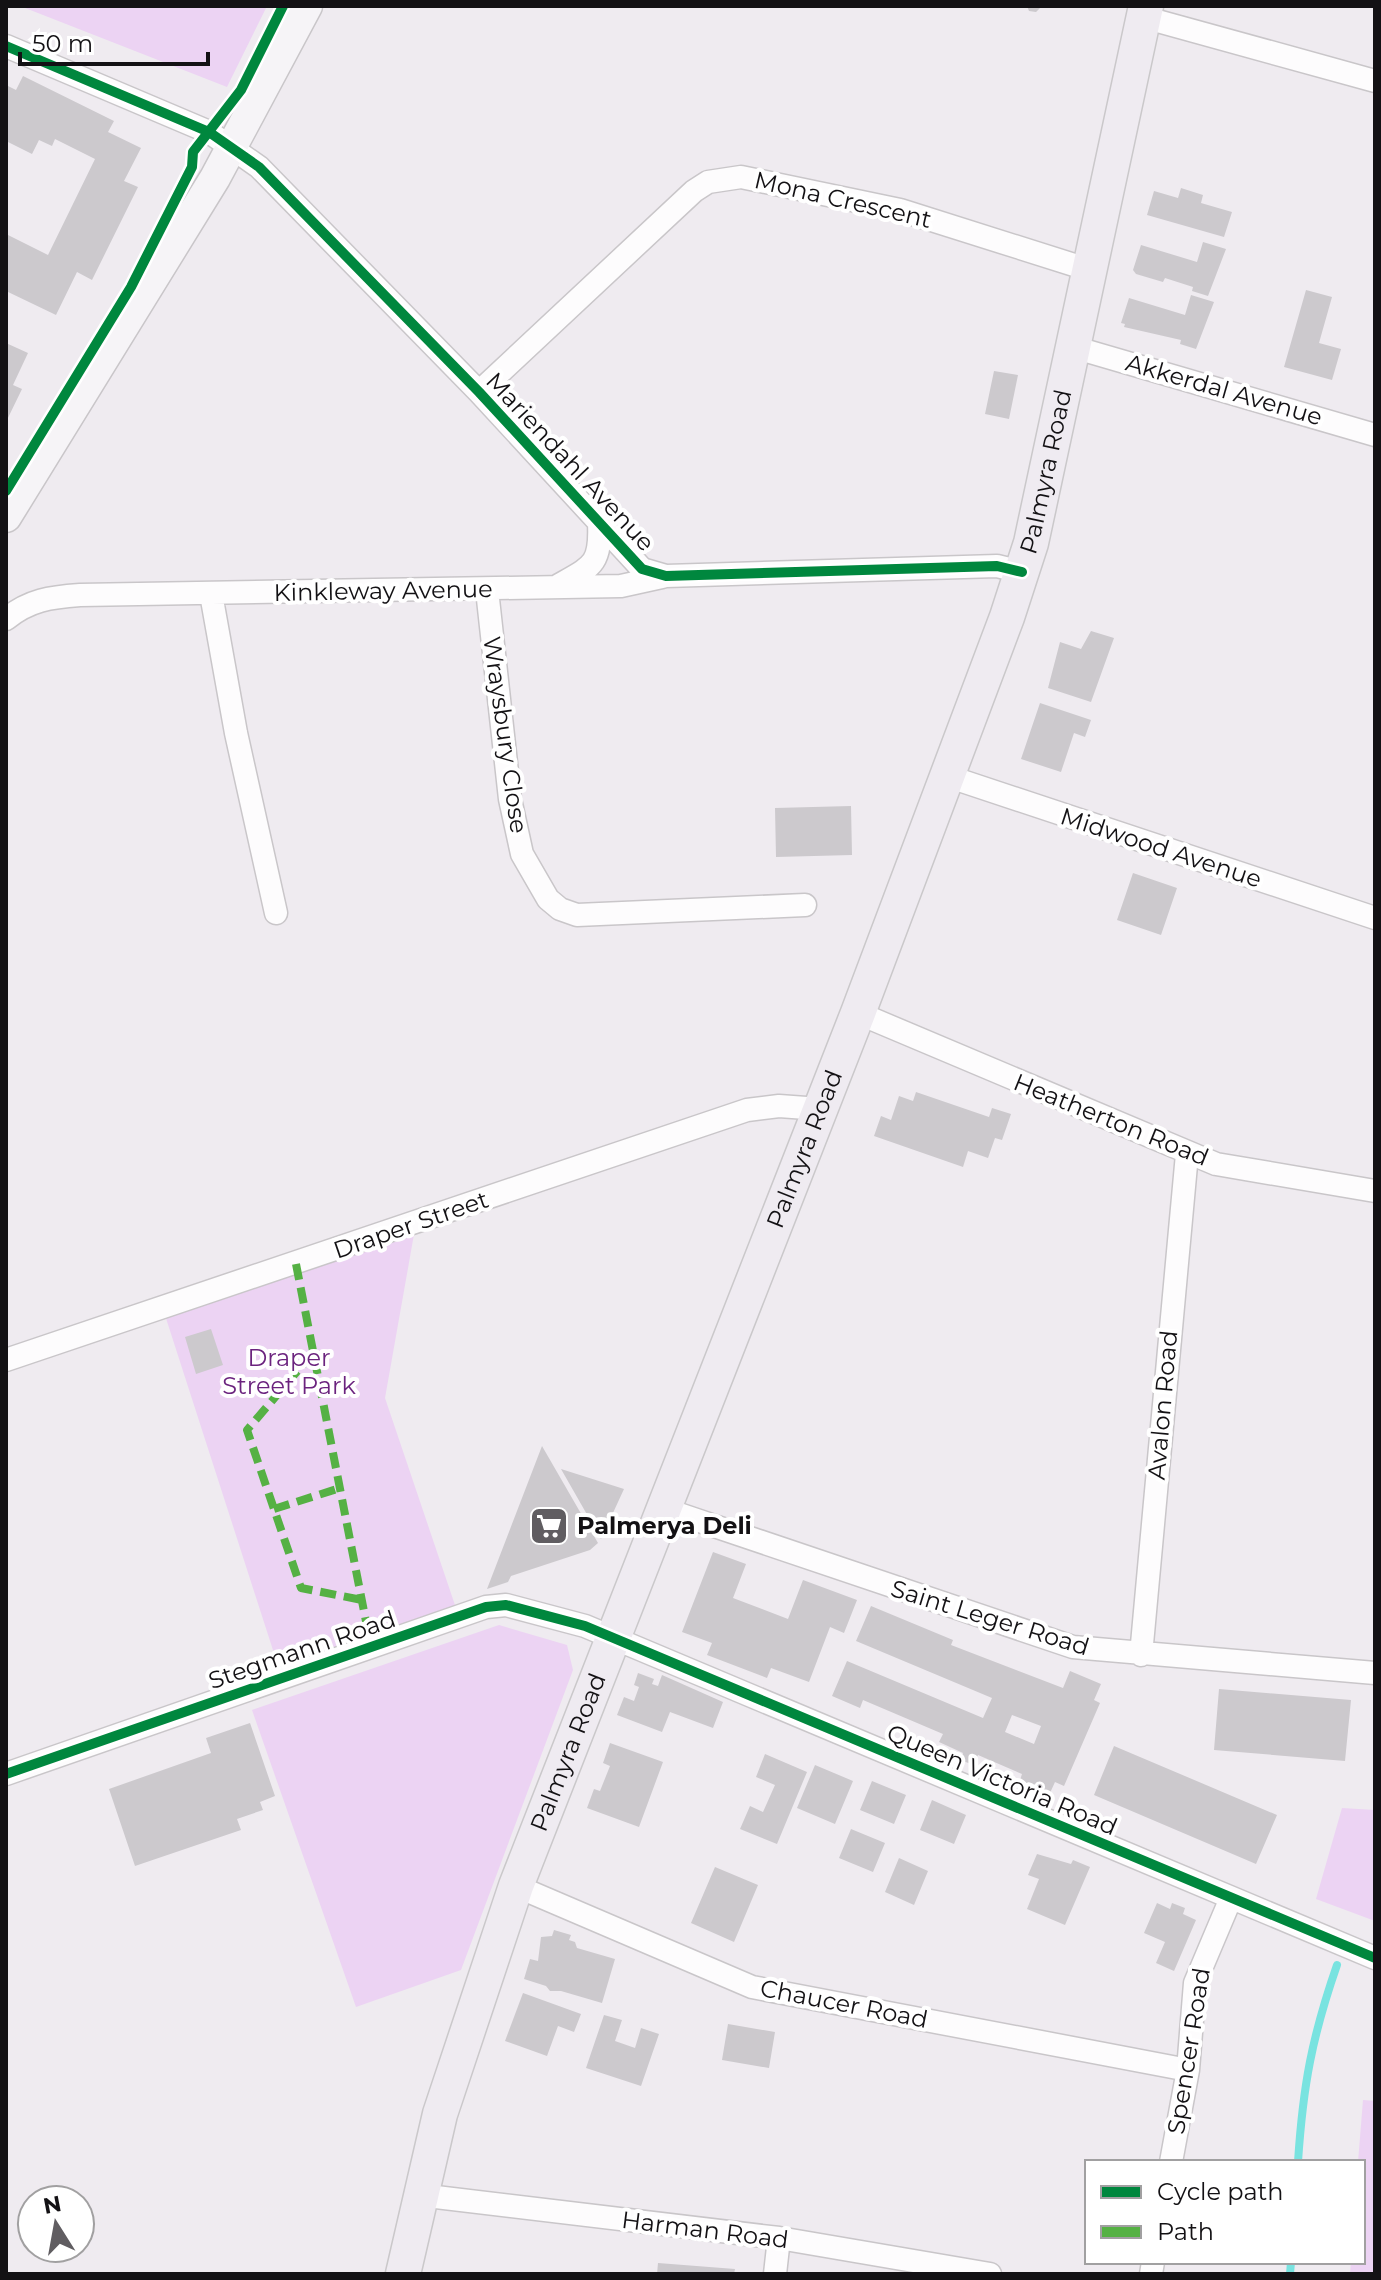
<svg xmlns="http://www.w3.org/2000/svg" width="1381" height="2280" font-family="Montserrat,sans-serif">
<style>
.green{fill:#ecd3f3}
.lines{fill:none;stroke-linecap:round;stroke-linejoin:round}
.stream{stroke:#79e3e0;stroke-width:8}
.building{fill:#ccc9cd;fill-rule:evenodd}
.street-casing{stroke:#c9c6c9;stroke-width:25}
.secondary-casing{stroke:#c9c6c9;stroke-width:33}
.primary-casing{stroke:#cac8ca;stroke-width:37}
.street{stroke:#fdfcfd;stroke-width:22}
.secondary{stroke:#f6f4f7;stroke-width:30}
.primary{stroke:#efebf1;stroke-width:34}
.quiet{stroke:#55b144;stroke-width:8;stroke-dasharray:16 8;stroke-linecap:butt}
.cycleway-casing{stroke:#fff;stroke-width:15}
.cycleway{stroke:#00873e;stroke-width:10}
.labels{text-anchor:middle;stroke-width:8;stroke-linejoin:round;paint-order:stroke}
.street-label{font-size:24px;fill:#131114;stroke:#fff}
.park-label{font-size:24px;fill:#6b237e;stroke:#fff}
.poi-label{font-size:24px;font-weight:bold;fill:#131114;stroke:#fff;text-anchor:start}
</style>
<rect width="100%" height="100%" fill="#efebf0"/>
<path class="green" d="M20,6H267L227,87Z
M416,1223L385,1398L459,1617L282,1678L163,1309Z
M499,1625L567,1645L573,1670L461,1970L356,2007L252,1710Z
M1342,1808L1375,1810V1921L1316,1899Z
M1363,2100L1375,2101V2274H1350L1351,2262H1363V2162H1358Z"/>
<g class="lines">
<path class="stream" d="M1298,2162C1303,2085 1312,2037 1337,1965
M1290,2274L1291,2262"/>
</g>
<path class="building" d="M1027,6H1042L1036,12L1029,11Z
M23,76L114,121L108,132L141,148L124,181L138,187L92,280L77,272L56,315L6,291V234L48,255L95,159L55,139L52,146L39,140L32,154L6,141V85L16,90Z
M1181,188L1203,195L1201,203L1232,212L1224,237L1147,215L1154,191L1178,198Z
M1203,242L1226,249L1208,296L1192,291L1193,287L1165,278L1163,282L1136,274L1133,270L1141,245L1197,262Z
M1306,290L1332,297L1319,343L1341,349L1332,380L1284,367Z
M1191,295L1214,302L1196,349L1180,344L1181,340L1124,327L1125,324L1121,323L1129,298L1185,315Z
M6,343L28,353L13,385L22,389L6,422Z
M994,371L1018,375L1009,419L985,414Z
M1091,631L1114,638L1091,702L1048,688L1060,642L1081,649Z
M1040,703L1091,720L1085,737L1074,733L1061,772L1021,759Z
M851,806L852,855L776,857L775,808Z
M1133,873L1177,888L1161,935L1117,920Z
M916,1092L989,1117L992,1108L1011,1114L1002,1140L995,1138L988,1158L968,1151L963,1167L874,1136L881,1116L891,1120L899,1096L913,1101Z
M211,1329L223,1365L196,1374L185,1337Z
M542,1446L598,1543L590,1550L511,1576L508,1582L487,1589Z
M561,1469L624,1489L601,1539Z
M713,1552L746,1564L733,1598L788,1619L803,1580L857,1600L844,1633L830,1627L809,1682L771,1668L767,1678L707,1655L712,1643L682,1632Z
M871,1606L953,1640L951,1645L1063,1688L1070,1671L1101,1684L1094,1700L1100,1703L1064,1786L1055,1782L1050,1793L1020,1780L1022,1774L978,1755L974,1765L960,1760L963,1753L939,1742L943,1734L863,1700L860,1708L832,1696L847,1661L983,1718L992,1698L856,1641ZM1012,1715L1041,1726L1034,1744L1005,1732Z
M638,1673L654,1679L652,1684L658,1686L662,1675L723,1702L713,1728L670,1712L662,1732L617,1715L624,1697L634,1701L639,1687L634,1685Z
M1219,1689L1351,1700L1345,1761L1214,1750Z
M250,1723L275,1796L260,1802L263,1810L237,1819L241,1830L135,1866L109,1789L211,1753L206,1738Z
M610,1743L663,1762L639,1827L587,1808L594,1789L600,1791L610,1766L603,1763Z
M1114,1746L1277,1815L1256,1864L1094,1795Z
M765,1754L807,1772L777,1844L740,1829L750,1806L763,1812L775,1785L756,1777Z
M815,1765L853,1781L835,1824L797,1808Z
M872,1781L906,1795L894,1824L860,1810Z
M932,1800L966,1815L954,1844L920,1830Z
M851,1829L885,1843L873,1872L839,1858Z
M1037,1854L1071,1864L1073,1860L1090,1867L1065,1925L1027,1909L1039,1879L1028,1875Z
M899,1858L928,1871L914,1905L885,1892Z
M715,1867L758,1885L734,1942L691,1923Z
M1157,1903L1170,1909L1172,1903L1185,1908L1183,1914L1196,1920L1174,1971L1156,1963L1165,1942L1144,1933Z
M554,1930L571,1935L569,1940L575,1942L577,1948L615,1959L602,2003L561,1991H550L546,1986L524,1979L530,1959L538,1961L541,1937L552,1936Z
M523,1993L581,2014L574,2032L558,2026L547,2056L505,2041Z
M604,2015L622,2020L615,2041L635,2048L641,2028L659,2034L641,2086L586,2068Z
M728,2024L775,2032L769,2068L722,2060Z
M658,2263L735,2269L734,2274H657Z"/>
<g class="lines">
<g class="street-casing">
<path id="street" d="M1143,17L1375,81
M6,46L209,132L259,167L479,392L642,569L666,576L997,566L1022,572
M1073,347L1375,435
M479,392L694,191L708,182L741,177L900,210L1090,270
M559,585C593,566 601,564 599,523
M487,590L510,799L522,854L548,899L560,909L577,915L805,905
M211,594L236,733L276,913
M6,619C29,600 51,597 80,595L621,586L662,577
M947,776L1375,918
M858,1013L1216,1164L1375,1191
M6,1360L747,1110L779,1106L820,1109
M664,1509L1073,1647L1375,1673
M1141,1655L1187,1154
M6,1774L486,1607L506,1605L585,1626L1375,1958
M516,1886L752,1987L1188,2070
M1171,2162L1188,2070L1195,1983L1231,1898
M419,2195L779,2238L990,2274
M775,2274L779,2238
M1151,2274L1153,2262"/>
</g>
<g class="secondary-casing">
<path id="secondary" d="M6,517L215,178L307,6"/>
</g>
<g class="primary-casing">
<g id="primary">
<path id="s1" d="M403,2274L440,2114L516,1886L858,1013L1007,617L1031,543L1146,6"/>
</g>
</g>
<use href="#street" class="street"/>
<use href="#secondary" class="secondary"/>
<use href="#primary" class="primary"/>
<path class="quiet" d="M296,1264L371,1647
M313,1353L247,1430L301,1588L362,1600
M274,1509L340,1488"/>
<g class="cycleway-casing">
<path id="cycleway" d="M6,46L209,132L259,167L479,392L642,569L666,576L997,566L1022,572
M6,491L131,287L192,167L193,152L241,90L283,6
M6,1774L486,1607L506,1605L585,1626L1375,1958"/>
</g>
<use href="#cycleway" class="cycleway"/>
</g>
<defs>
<g id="supermarket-square" transform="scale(2)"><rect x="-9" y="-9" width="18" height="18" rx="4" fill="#605d61" stroke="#fff"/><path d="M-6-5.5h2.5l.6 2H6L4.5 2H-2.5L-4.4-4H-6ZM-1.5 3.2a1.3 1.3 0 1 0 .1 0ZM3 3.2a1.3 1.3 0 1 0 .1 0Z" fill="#fff"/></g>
</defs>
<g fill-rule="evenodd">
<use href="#supermarket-square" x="549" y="1526"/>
</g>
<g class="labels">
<g class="street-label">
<text transform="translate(843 200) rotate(13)" y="8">Mona Crescent</text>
<text transform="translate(1224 390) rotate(16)" y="8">Akkerdal Avenue</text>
<text transform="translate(570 462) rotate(47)" y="8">Mariendahl Avenue</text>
<text dy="8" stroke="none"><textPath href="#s1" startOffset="1916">Palmyra Road</textPath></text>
<text transform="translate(383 591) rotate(-1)" y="8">Kinkleway Avenue</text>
<text transform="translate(505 735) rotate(82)" y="8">Wraysbury Close</text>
<text transform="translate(1161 848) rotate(18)" y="8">Midwood Avenue</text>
<text transform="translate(1111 1120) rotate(22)" y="8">Heatherton Road</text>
<text dy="8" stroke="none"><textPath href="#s1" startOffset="1196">Palmyra Road</textPath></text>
<text transform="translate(411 1225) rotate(-19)" y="8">Draper Street</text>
<text transform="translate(1163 1405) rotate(-85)" y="8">Avalon Road</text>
<text transform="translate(990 1618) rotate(17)" y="8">Saint Leger Road</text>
<text transform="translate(302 1650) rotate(-19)" y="8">Stegmann Road</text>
<text dy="8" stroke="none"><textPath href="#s1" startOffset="548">Palmyra Road</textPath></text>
<text transform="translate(1002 1780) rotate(23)" y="8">Queen Victoria Road</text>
<text transform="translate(844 2004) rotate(11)" y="8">Chaucer Road</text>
<text transform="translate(1189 2051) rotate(-81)" y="8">Spencer Road</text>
<text transform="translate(705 2230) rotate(7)" y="8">Harman Road</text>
</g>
<g class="park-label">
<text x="289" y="1366">Draper<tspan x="289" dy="28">Street Park</tspan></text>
</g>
<g class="poi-label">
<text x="577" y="1534">Palmerya Deli</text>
</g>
</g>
<rect width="1381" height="2280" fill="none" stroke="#131114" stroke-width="16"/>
<rect x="1085" y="2160" width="280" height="104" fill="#ffffff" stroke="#a1a0a1" stroke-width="2"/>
<rect x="1101" y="2186" width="40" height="12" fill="#00873e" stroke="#a1a0a1" stroke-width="2"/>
<text x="1157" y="2200" font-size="24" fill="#131114">Cycle path</text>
<rect x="1101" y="2226" width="40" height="12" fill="#55b144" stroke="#a1a0a1" stroke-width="2"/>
<text x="1157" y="2240" font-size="24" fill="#131114">Path</text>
<g transform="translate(56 2224) rotate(349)"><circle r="38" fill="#ffffff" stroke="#a1a0a1" stroke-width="2"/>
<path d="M0-6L14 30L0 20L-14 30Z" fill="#605d61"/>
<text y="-12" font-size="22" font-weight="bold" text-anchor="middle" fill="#131114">N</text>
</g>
<path d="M20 52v12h188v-12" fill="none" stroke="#131114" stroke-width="4"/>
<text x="32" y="52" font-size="24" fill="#131114" stroke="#ffffff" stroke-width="6" paint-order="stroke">50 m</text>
</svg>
